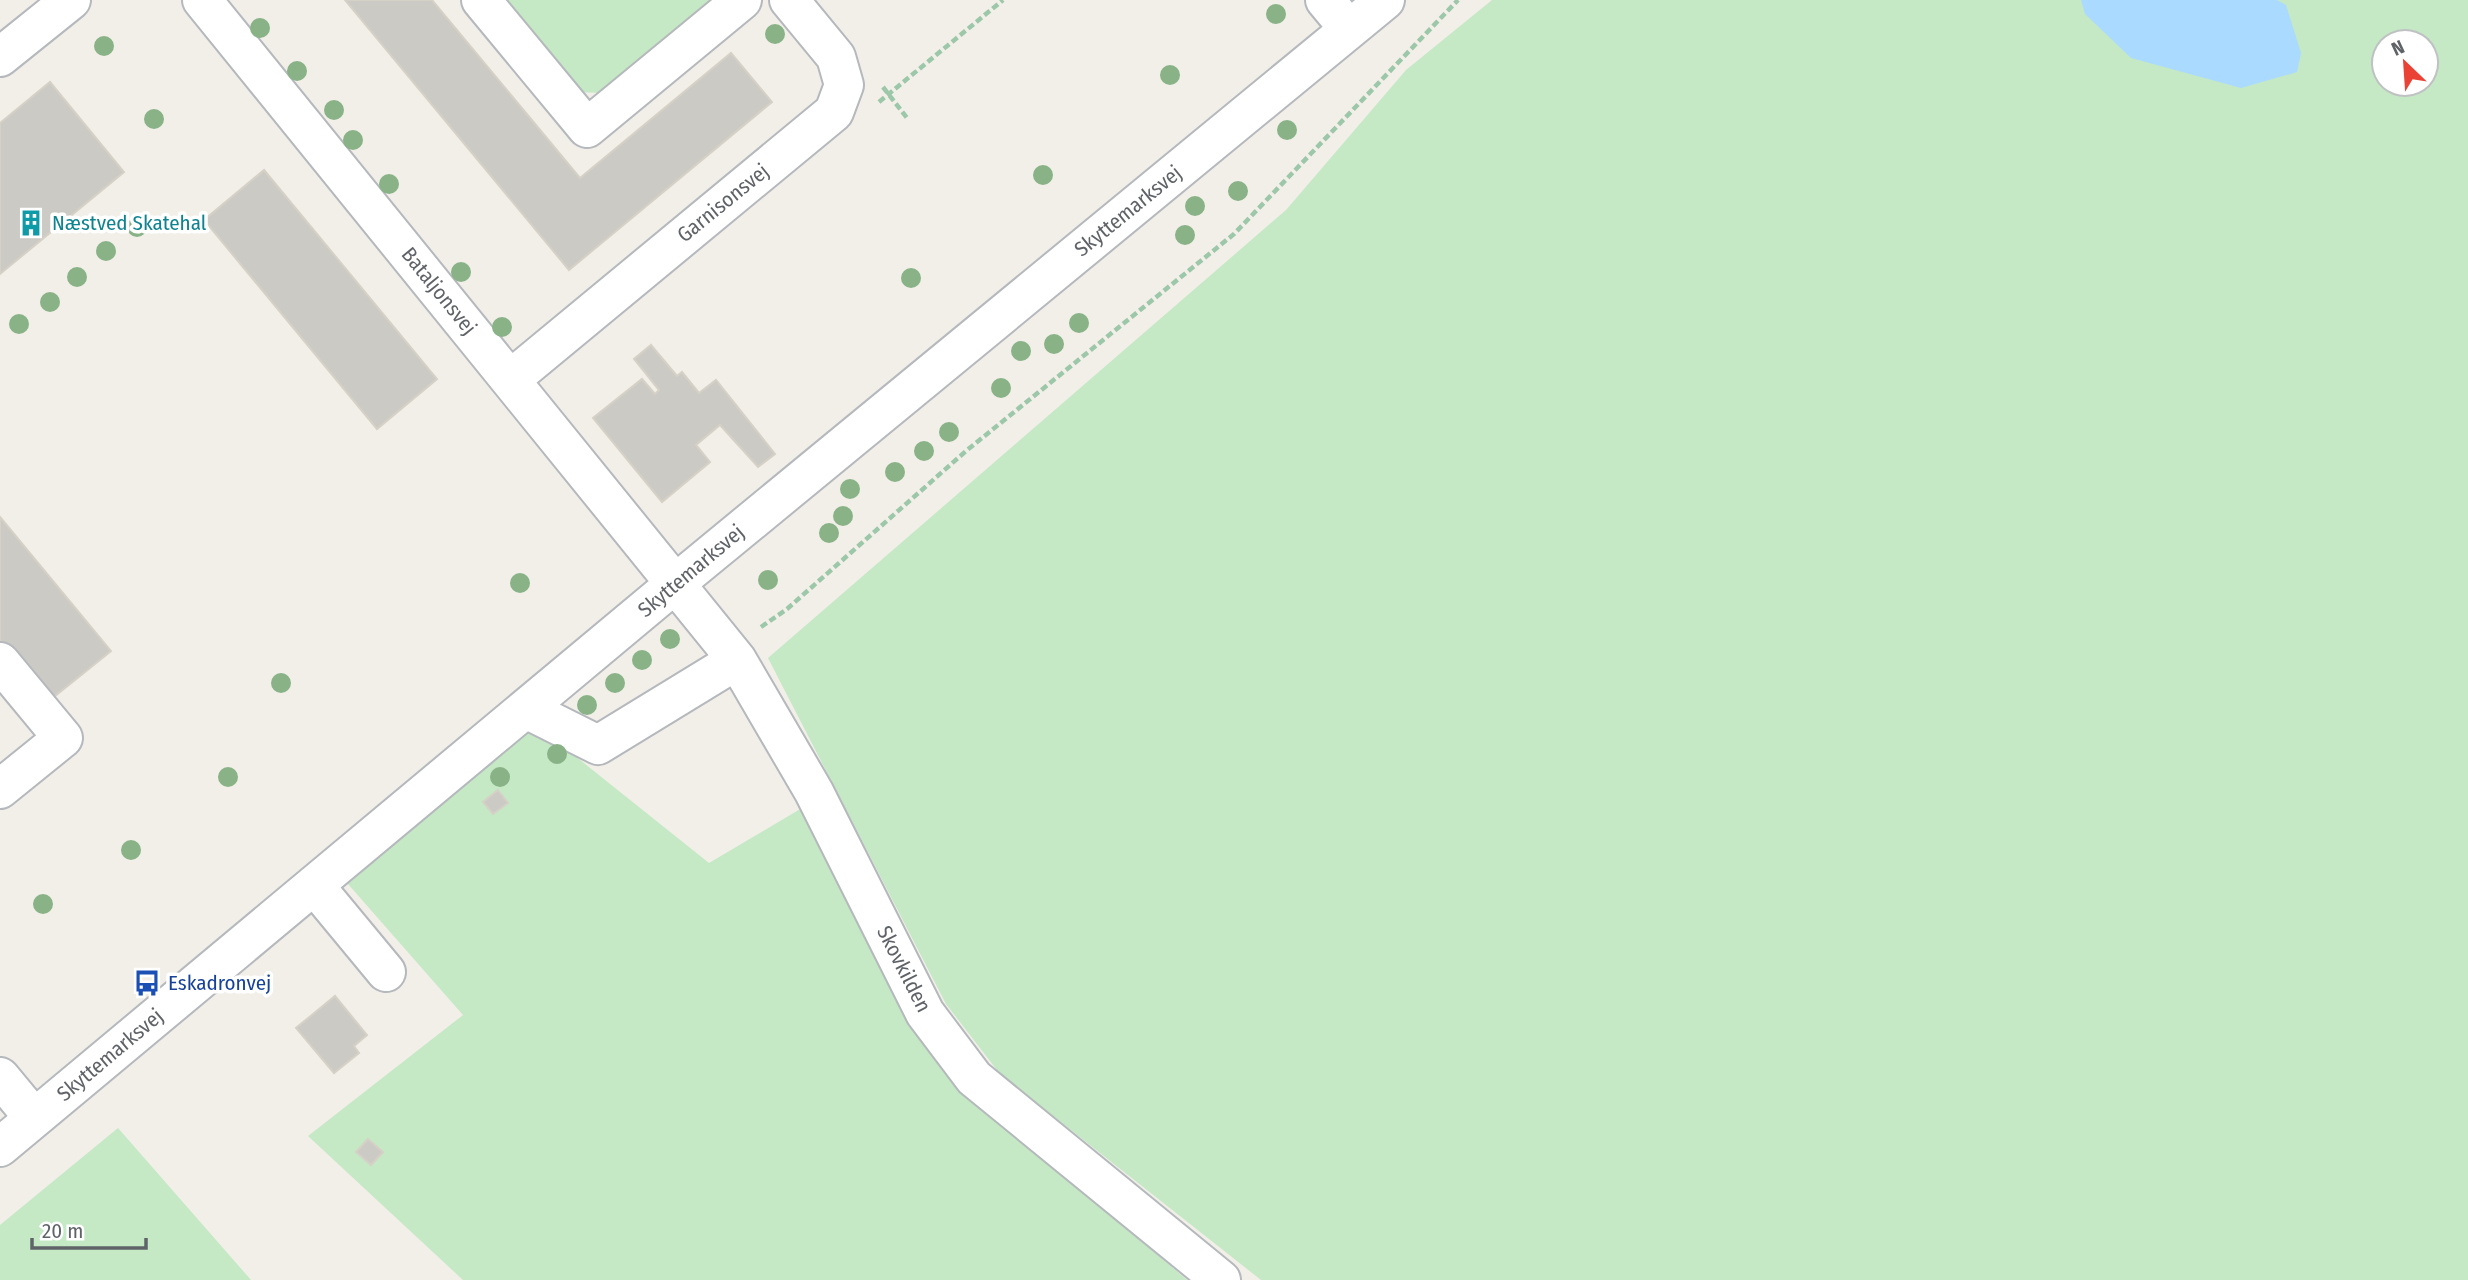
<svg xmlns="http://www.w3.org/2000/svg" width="2468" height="1280" font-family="'Fira Sans Condensed',sans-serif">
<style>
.green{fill:#c5e8c5;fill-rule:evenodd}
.water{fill:#aadaff}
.building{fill:#cccac5;stroke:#d6d1c6;stroke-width:2}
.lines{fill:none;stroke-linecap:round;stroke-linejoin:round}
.minor-casing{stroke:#b5b8bc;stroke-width:42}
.path{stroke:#9cc7a9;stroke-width:4.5;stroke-dasharray:7 3.5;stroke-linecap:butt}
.minor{stroke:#fff;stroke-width:38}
.tree{fill:#89b387}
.labels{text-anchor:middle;stroke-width:7;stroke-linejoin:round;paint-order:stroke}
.street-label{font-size:21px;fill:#5f6368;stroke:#fff}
.culture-label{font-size:21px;fill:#0d838f;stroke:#fff;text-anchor:start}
.transit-label{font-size:21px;fill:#164399;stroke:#fff;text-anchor:start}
</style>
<rect width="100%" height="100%" fill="#f1efe8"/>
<path class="green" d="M501,0H721L604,93L575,92Z
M1492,0H2468V1280H1261L1000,1074L946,1004L768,658L1286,210L1406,70ZM2384,42H2426V84H2384Z
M535,724L709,863L807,805L964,1089L1187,1280H463L308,1136L463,1015L348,884Z
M118,1128L251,1280H0V1225Z"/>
<path class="water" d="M2081,0H2277L2286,5L2301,53L2297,72L2241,88L2131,58L2085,14Z"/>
<path class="building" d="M345,0H432L580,178L731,53L772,102L569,270Z
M50,82L124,172L0,274V123Z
M264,170L437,379L377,429L204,220Z
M651,345L677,376L682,372L699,393L716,380L775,454L758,467L720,425L696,445L710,462L662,502L593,418L642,379L655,394L659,390L634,359Z
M0,517L111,651L50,700L0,640Z
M498,790L508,803L493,814L483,802Z
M335,996L367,1035L354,1046L359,1053L334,1073L296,1028Z
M368,1139L383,1152L371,1165L356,1152Z"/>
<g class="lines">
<g class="minor-casing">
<path id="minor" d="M202,0L737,660L814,792L925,1013L974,1078L1221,1280
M481,0L587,128L742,0
M1325,0L1349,29
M0,57L71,0
M511,379L834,112L844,85L836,57L789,0
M0,662L63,738L0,789
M526,709L598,745L737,660
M314,885L386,972
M0,1077L34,1118
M0,1147L676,583L1385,0"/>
</g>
<path class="path" d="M883,87L907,118
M879,102L1003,0
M761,627L787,609L966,451L1234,234L1458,0"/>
<use href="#minor" class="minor"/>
</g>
<g class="tree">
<circle cx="1276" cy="14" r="10"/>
<circle cx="260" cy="28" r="10"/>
<circle cx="775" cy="34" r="10"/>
<circle cx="104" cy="46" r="10"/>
<circle cx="297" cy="71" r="10"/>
<circle cx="1170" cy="75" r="10"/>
<circle cx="334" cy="110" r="10"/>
<circle cx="154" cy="119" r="10"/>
<circle cx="1287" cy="130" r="10"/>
<circle cx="353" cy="140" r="10"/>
<circle cx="1043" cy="175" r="10"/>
<circle cx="389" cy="184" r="10"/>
<circle cx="1238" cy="191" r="10"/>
<circle cx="1195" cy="206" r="10"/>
<circle cx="137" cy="227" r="10"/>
<circle cx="1185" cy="235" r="10"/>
<circle cx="106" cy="251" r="10"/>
<circle cx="461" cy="272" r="10"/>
<circle cx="77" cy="277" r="10"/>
<circle cx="911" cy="278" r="10"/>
<circle cx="50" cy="302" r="10"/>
<circle cx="1079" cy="323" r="10"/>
<circle cx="19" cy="324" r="10"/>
<circle cx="502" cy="327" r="10"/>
<circle cx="1054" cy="344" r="10"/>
<circle cx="1021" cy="351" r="10"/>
<circle cx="1001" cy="388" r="10"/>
<circle cx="949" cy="432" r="10"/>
<circle cx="924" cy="451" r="10"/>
<circle cx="895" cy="472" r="10"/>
<circle cx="850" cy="489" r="10"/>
<circle cx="843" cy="516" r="10"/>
<circle cx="829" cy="533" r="10"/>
<circle cx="768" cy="580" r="10"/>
<circle cx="520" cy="583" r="10"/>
<circle cx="670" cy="639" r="10"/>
<circle cx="642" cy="660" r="10"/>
<circle cx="281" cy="683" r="10"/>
<circle cx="615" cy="683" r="10"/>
<circle cx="587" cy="705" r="10"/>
<circle cx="557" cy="754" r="10"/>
<circle cx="228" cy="777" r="10"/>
<circle cx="500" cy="777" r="10"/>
<circle cx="131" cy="850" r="10"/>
<circle cx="43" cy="904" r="10"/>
</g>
<defs>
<g id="building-bare" transform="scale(2.1)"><path d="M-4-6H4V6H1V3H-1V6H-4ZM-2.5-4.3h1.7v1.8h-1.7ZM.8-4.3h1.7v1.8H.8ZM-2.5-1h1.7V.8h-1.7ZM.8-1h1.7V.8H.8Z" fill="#0f9aa8" stroke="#fff" stroke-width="2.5" paint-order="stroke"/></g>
<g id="bus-bare" transform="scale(2.1)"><path d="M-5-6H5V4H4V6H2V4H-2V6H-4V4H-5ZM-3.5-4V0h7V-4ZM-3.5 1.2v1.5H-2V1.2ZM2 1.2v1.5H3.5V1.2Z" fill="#1a4fb4" stroke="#fff" stroke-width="2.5" paint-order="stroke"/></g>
</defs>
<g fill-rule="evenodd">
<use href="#building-bare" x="31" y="223"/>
<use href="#bus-bare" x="147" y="983"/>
</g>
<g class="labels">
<g class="street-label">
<text transform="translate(723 203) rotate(-39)" y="7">Garnisonsvej</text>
<text transform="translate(1128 211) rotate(-39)" y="7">Skyttemarksvej</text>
<text transform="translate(439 291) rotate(51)" y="7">Bataljonsvej</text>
<text transform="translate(691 571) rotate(-40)" y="7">Skyttemarksvej</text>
<text transform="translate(904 969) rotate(63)" y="7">Skovkilden</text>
<text transform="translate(110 1055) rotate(-40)" y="7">Skyttemarksvej</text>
</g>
<g class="culture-label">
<text x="52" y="230">Næstved Skatehal</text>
</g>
<g class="transit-label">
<text x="168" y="990">Eskadronvej</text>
</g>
</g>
<g transform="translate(2405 63) rotate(335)"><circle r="33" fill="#ffffff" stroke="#bfc1c3" stroke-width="2"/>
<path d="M0-5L12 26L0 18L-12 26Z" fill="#ea4335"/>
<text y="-10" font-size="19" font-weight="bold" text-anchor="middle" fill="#5f6368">N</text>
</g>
<path d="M32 1238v10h114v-10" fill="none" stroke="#5f6368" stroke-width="3.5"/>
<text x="42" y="1238" font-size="21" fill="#5f6368" stroke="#ffffff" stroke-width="5" paint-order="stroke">20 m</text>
</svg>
